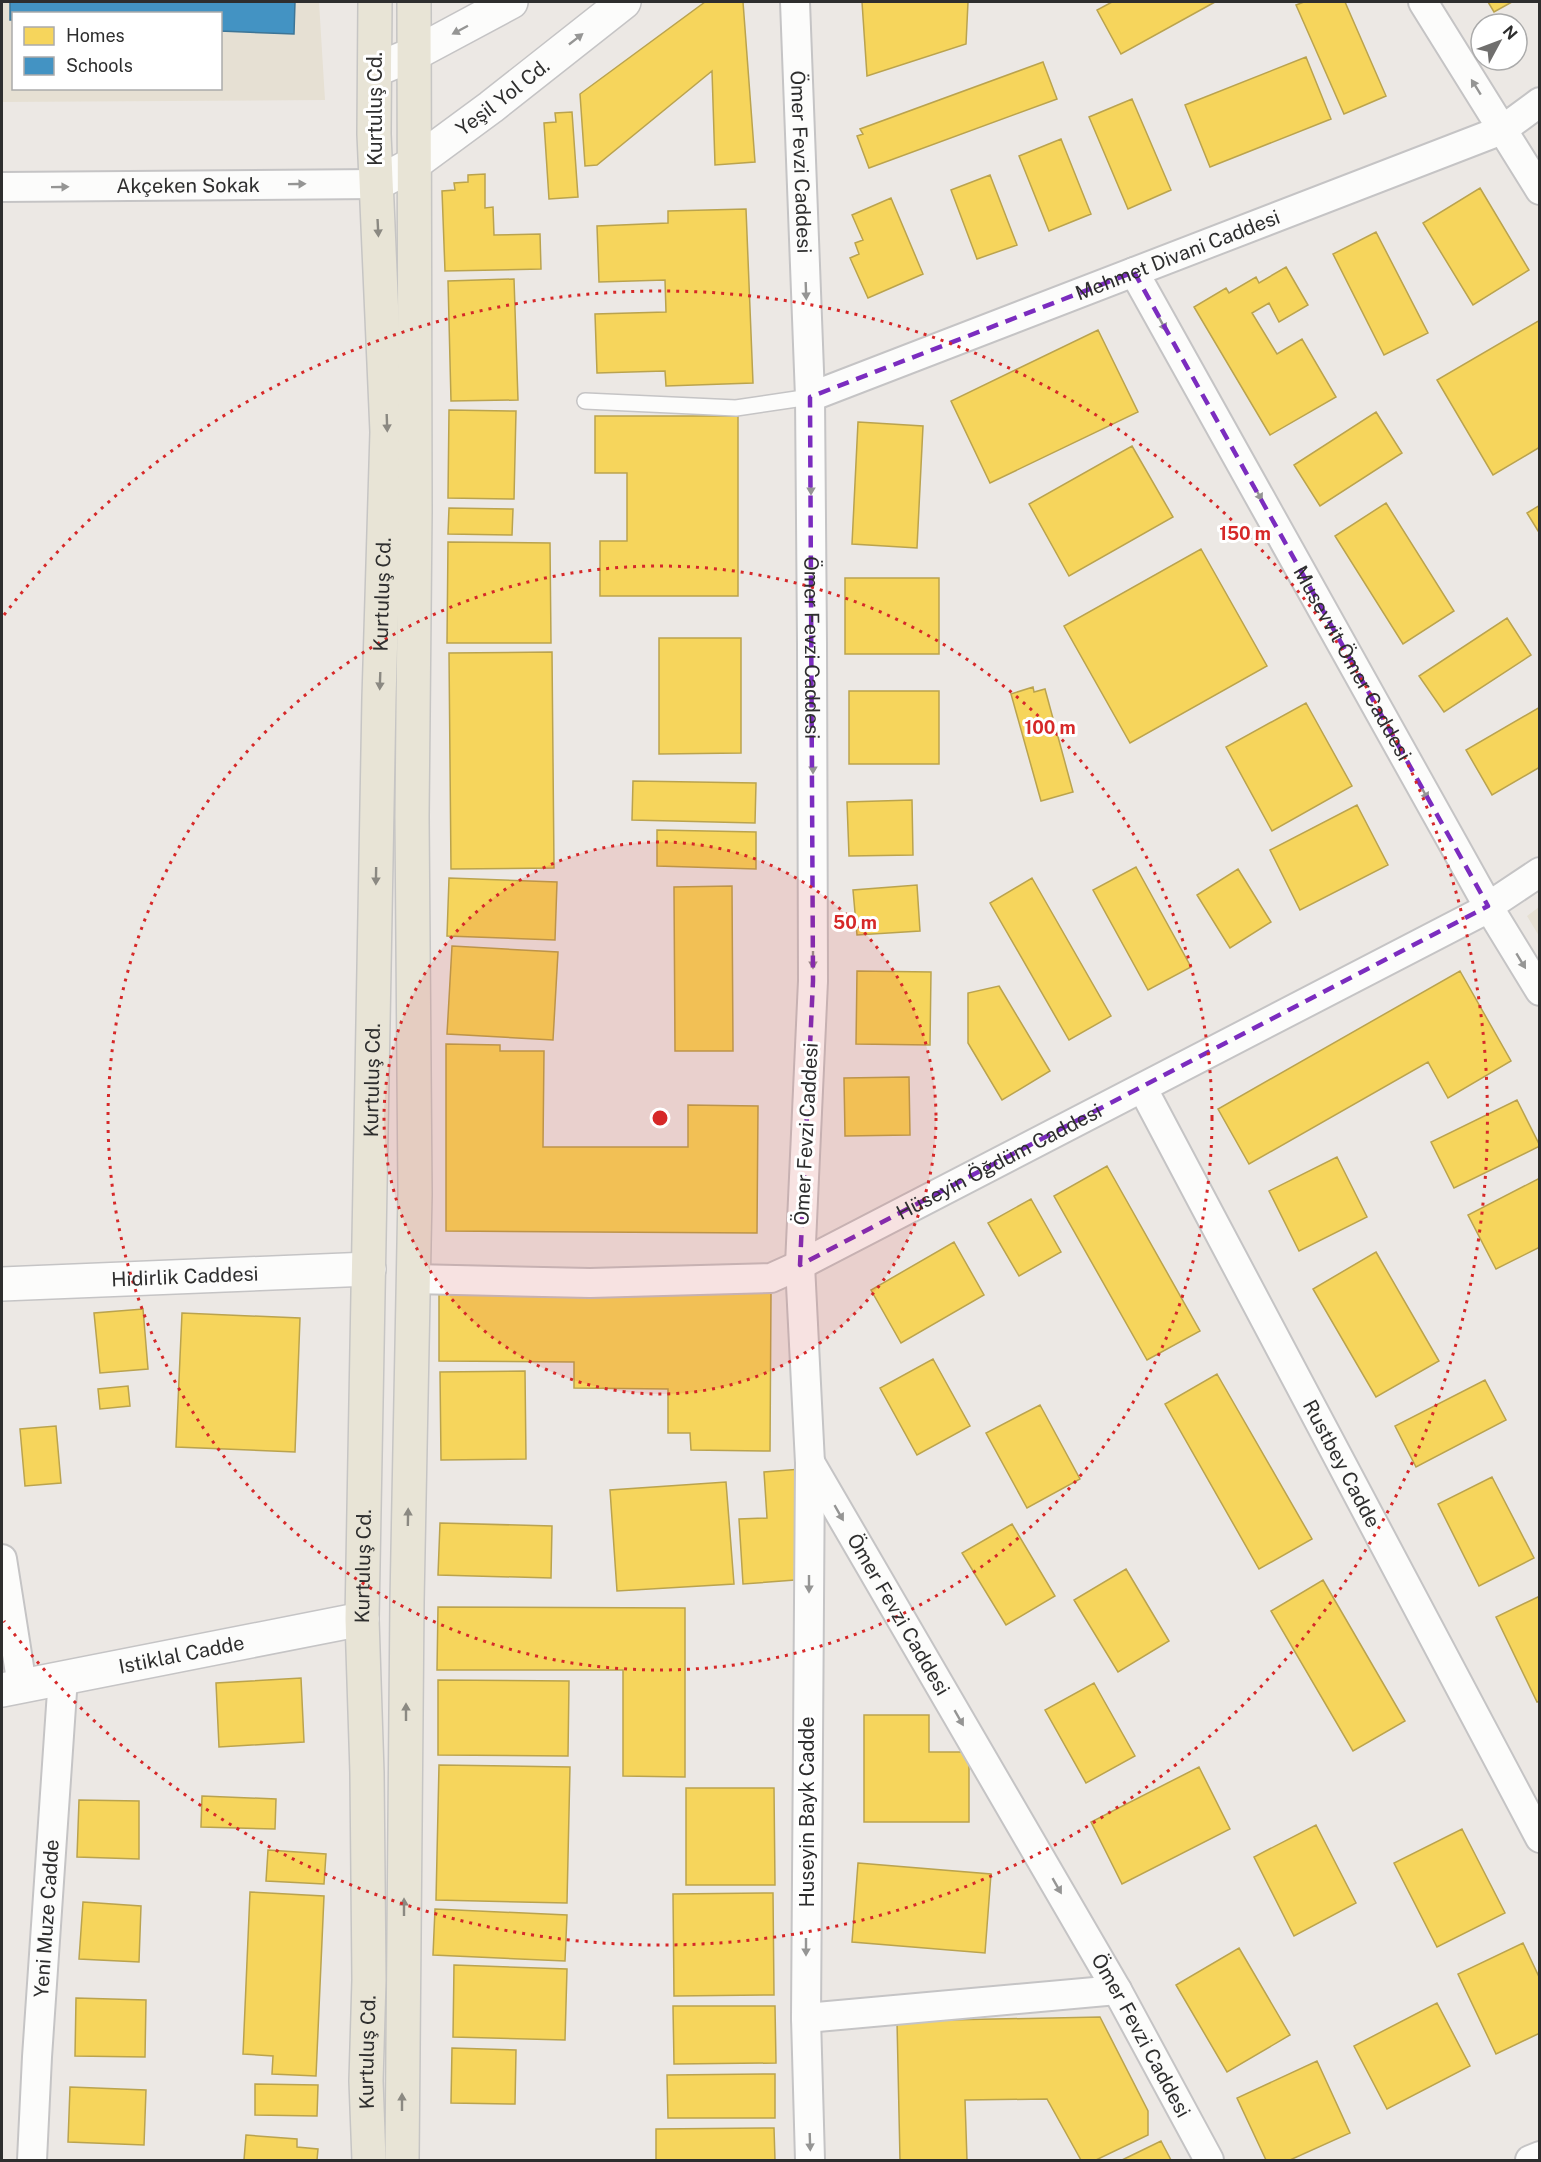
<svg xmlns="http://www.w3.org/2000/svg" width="1541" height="2162" font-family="'Public Sans',sans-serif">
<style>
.education{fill:#e6e0d3;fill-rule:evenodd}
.homes{fill:#f6d55c;stroke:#baa34e;stroke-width:1.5}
.schools{fill:#4393c3;stroke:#3d7596;stroke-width:1.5}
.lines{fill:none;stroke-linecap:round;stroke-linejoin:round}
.service-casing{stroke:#c5c4c5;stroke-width:18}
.minor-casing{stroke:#c5c4c5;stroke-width:32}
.tertiary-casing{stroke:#c5c4c5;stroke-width:36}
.primary-casing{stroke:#c6c5c4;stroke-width:36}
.service{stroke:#fcfcfb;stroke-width:15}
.minor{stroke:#fcfcfb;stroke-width:28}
.tertiary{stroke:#fcfcfb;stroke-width:33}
.primary{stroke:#e8e4d6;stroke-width:33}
.oneway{fill:#959594}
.oneway2{fill:#8b8982}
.marked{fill:none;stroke:#7b2cbf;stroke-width:4.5;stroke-dasharray:12 8;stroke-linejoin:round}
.ring{fill:none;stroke:#d62828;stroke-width:3;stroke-dasharray:3 6}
.labels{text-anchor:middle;stroke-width:6;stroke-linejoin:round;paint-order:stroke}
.street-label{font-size:20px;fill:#2e2e2e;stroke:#fff}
.centre{fill:#d62828;stroke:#fff;stroke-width:3}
.ring-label{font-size:18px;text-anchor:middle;font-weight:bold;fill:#d62828;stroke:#fff;stroke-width:6;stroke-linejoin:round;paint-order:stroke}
</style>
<rect width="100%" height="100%" fill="#ece8e4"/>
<path class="education" d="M2,2H319L325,100L2,102ZM14,14H220V88H14Z
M1539,907V936L1527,916Z"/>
<path class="homes" d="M705,2H743L755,162L715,165L712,71L597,165L585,166L580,94Z
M862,2H968L966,44L867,76Z
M1112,2H1215L1121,54L1097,10Z
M1304,2H1345L1386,96L1344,114L1296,5Z
M1488,2H1512L1494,12Z
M1306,57L1331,119L1210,167L1185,105Z
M1043,62L1057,99L869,168L857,136L863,134L860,129Z
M1132,99L1171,190L1128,209L1089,117Z
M572,112L578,197L549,199L544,123L556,122L555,113Z
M1061,139L1091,214L1049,231L1019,156Z
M485,174V208L493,207L494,235L540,234L541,269L445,271L442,191L455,190L454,183L468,182V175Z
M990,175L1017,245L977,259L951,190Z
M1480,188L1529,270L1473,305L1423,223Z
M891,198L923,274L868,298L850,258L859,254L855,243L863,240L852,215Z
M746,209L753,383L666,386L665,371L597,373L595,314L666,312L665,280L599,282L597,226L668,223V211Z
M1376,232L1428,333L1384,355L1333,254Z
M1286,267L1308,305L1279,322L1269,303L1252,313L1277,354L1302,339L1336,397L1270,435L1194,307L1226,288L1229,293L1256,277L1259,283Z
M514,279L518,400L451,401L448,281Z
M1540,320V447L1493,475L1437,380Z
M1098,330L1138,412L990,483L951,401Z
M449,410L516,411L514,499L448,498Z
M1376,412L1402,453L1320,506L1294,465Z
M595,416H738V596H600V541H627V473H595Z
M858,422L923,426L917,548L852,544Z
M1132,446L1173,517L1069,576L1029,504Z
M1386,503L1454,611L1403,644L1335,536Z
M1540,505V534L1527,513Z
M449,508L513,509L512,535L448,534Z
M448,542L550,543L551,643H447Z
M1201,549L1267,666L1130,743L1064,626Z
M845,578H939V654H845Z
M1507,618L1531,655L1444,712L1419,676Z
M659,638H741V753L659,754Z
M552,652L554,868L451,869L449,653Z
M1033,687L1034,692L1045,689L1073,792L1041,801L1011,694Z
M849,691H939V764H849Z
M1306,703L1352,786L1272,831L1226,747Z
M1540,707V767L1492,795L1466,750Z
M633,781L756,783L755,823L632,820Z
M912,800L913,855L849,856L847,802Z
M1357,805L1388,865L1300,910L1270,850Z
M657,830L756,832V869L657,866Z
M1136,867L1191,967L1148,990L1093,890Z
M1238,869L1271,922L1230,948L1197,895Z
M449,878L557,882L555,940L447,936Z
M1032,878L1111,1016L1069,1040L990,903Z
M917,885L920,931L857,935L853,890Z
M732,886L733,1051H675L674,887Z
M452,946L558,952L553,1040L447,1034Z
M857,971L931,972L930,1045L856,1044Z
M1460,971L1511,1061L1448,1098L1428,1062L1249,1164L1218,1109Z
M999,986L1050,1071L1002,1100L968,1043V993Z
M446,1044L500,1045V1051H544L543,1147H688V1105L758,1106L757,1233L446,1231Z
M909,1077L910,1135L845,1136L844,1078Z
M1517,1100L1540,1146L1454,1188L1431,1142Z
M1337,1157L1367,1217L1299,1251L1269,1191Z
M1107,1166L1200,1331L1147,1360L1054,1196Z
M1540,1178V1247L1496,1269L1468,1215Z
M1031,1199L1061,1252L1019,1276L988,1223Z
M954,1242L984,1295L901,1343L871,1290Z
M1376,1252L1439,1361L1376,1397L1313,1289Z
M439,1289L771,1293L770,1451L691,1450L690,1433H668V1389L574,1388V1362L439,1361Z
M143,1309L148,1369L100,1373L94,1313Z
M182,1313L300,1318L295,1452L176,1447Z
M933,1359L970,1426L917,1455L880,1388Z
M525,1371L526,1459L441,1460L440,1372Z
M1217,1374L1312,1539L1259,1569L1165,1404Z
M1485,1380L1506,1420L1416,1467L1395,1426Z
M128,1386L130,1406L100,1409L98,1389Z
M1040,1405L1080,1479L1027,1508L986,1433Z
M56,1426L61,1483L25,1486L20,1429Z
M801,1469L808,1579L743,1584L739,1519L767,1518L764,1472Z
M1492,1477L1534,1558L1479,1586L1438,1504Z
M726,1482L734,1584L617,1591L610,1490Z
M440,1523L552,1526L551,1578L438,1575Z
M1012,1524L1055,1596L1006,1625L962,1553Z
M1126,1569L1169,1641L1118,1672L1074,1600Z
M1323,1580L1405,1721L1353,1751L1271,1611Z
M1540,1596V1701L1537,1702L1496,1617Z
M438,1607L685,1608V1777L623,1776V1670H437Z
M301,1678L304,1742L219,1747L216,1683Z
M438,1680L569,1681L568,1756L438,1755Z
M1094,1683L1135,1756L1086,1783L1045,1710Z
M864,1715H929V1752H969V1822H864Z
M439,1765L570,1767L567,1903L436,1900Z
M1199,1767L1230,1829L1122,1884L1091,1822Z
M686,1788H774L775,1885H686Z
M202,1796L276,1799L275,1829L201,1827Z
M79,1800L139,1801V1859L77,1857Z
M1316,1825L1356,1903L1294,1936L1254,1857Z
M1462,1829L1505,1913L1437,1947L1394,1863Z
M268,1850L326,1854L324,1884L266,1881Z
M858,1863L991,1874L985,1953L852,1942Z
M250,1892L324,1896L316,2076L272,2074L273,2056L243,2054Z
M773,1893L774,1995L674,1996L673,1894Z
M83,1902L141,1906L139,1962L79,1959Z
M435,1909L567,1915L565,1961L433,1955Z
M1523,1943L1540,1979V2033L1496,2054L1458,1974Z
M1239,1948L1290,2035L1227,2072L1176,1985Z
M454,1965L567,1969L565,2040L453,2037Z
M76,1998L146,2000L145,2057L75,2056Z
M1437,2003L1470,2066L1387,2109L1354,2046Z
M673,2006H775L776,2063L674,2064Z
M1100,2017L1148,2111V2135L1096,2160H1081L1047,2099L965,2100L967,2160H900L897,2021Z
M452,2048L516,2050L515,2104L451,2103Z
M1317,2061L1350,2133L1290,2160H1266L1237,2098Z
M775,2074V2118H668L667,2075Z
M255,2084L318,2085L317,2116L255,2115Z
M70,2087L146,2090L144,2145L68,2142Z
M774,2128L775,2160H656V2129Z
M246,2135L297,2139V2147L318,2149L317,2160H244Z
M1161,2141L1171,2160H1122Z"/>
<path class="schools" d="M10,2H295L294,34L220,31V14H14V20H10Z"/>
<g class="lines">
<g class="service-casing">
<path id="service" d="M585,401L736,408L810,397"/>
</g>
<g class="minor-casing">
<g id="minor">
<path id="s1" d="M795,2L810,397L812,644L813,981L800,1265L810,1463L806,2018L810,2160"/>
<path d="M1423,2L1540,190"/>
<path id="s2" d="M2,187L376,184"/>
<path id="s3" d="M1134,272L1488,906L1540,991"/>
<path id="s4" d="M810,397L1502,130L1540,102"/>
<path id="s5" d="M1143,1089L1540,1838"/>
<path id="s6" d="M413,1279L590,1283L771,1278L800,1265L1477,914L1540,872"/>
<path id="s7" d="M811,1464L1117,1990L1209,2160"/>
<path d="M2,1559L22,1686"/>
<path d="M806,2018L1117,1990"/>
<path id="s8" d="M32,2160L37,2057L63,1677"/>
<path d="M1530,2160L1540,2156"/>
</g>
</g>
<g class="tertiary-casing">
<g id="tertiary">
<path d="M375,70L414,54L511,2"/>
<path id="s9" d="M376,184L415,163L491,107L624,2"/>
<path id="s10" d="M2,1284L369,1269"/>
<path id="s11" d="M2,1690L362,1619"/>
</g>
</g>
<g class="primary-casing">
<g id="primary">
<path id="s12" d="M369,2160L366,2081L369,1980L367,1773L362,1619L379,698L387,432L374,134L375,2"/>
<path d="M402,2160L407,1602L415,1194L412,817L415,512L414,2"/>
</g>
</g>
<use href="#service" class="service"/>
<use href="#minor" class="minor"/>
<use href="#tertiary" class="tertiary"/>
<use href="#primary" class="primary"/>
</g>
<defs><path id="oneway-solid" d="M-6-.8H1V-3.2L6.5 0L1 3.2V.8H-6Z" transform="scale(1.5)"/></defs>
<g class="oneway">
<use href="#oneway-solid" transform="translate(460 30) rotate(152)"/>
<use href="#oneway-solid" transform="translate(576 39) rotate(-38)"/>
<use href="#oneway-solid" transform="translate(1476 87) rotate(-122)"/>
<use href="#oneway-solid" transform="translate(297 184) rotate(-1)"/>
<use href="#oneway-solid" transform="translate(60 187) rotate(-1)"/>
<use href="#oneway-solid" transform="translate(806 291) rotate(88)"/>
<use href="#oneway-solid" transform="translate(1162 323) rotate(61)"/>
<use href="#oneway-solid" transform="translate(811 486) rotate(90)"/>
<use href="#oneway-solid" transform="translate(1258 493) rotate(61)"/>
<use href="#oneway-solid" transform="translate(813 765) rotate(90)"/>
<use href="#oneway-solid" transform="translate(1424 792) rotate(61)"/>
<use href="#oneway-solid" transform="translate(813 960) rotate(90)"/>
<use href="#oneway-solid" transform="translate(1521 961) rotate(59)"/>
<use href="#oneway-solid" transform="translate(839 1513) rotate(60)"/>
<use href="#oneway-solid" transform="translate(809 1584) rotate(90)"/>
<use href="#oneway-solid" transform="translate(959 1718) rotate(60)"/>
<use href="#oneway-solid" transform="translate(1057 1886) rotate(60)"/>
<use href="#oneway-solid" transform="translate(806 1947) rotate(90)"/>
<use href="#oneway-solid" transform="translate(810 2142) rotate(88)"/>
</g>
<g class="oneway2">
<use href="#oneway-solid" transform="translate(378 228) rotate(87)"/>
<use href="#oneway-solid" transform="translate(387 423) rotate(88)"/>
<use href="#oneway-solid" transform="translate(380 681) rotate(92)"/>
<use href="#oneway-solid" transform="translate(376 876) rotate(91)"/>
<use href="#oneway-solid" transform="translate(408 1517) rotate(-89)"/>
<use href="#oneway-solid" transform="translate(406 1712) rotate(-90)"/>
<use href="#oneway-solid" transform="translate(404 1907) rotate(-90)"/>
<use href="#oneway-solid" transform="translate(402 2102) rotate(-90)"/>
</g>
<path class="marked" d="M1134,272L1488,906L800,1265L813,981L810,397Z"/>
<circle cx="660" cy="1118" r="276" fill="#d62828" fill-opacity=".12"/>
<g class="ring">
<circle cx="660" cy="1118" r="276"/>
<circle cx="660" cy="1118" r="552"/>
<path d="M4 615A827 827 0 1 1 4 1621"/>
</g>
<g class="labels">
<g class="street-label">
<text dy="7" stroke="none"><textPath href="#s9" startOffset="154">Yeşil Yol Cd.</textPath></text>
<text transform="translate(375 109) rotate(-90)" y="7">Kurtuluş Cd.</text>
<text dy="7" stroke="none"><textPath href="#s1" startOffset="160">Ömer Fevzi Caddesi</textPath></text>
<text dy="7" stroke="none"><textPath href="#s2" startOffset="186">Akçeken Sokak</textPath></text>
<text dy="7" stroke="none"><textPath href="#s4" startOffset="394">Mehmet Divani Caddesi</textPath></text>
<text dy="7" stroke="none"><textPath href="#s12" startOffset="1566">Kurtuluş Cd.</textPath></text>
<text dy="7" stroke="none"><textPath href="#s1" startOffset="646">Ömer Fevzi Caddesi</textPath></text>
<text dy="7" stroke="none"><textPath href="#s3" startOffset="448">Musevvit Ömer Caddesi</textPath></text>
<text dy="7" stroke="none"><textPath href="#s12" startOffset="1080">Kurtuluş Cd.</textPath></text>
<text transform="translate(806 1134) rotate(-87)" y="7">Ömer Fevzi Caddesi</text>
<text dy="7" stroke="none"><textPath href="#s6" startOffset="614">Hüseyin Öğdüm Caddesi</textPath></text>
<text dy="7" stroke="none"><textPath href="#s10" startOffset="183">Hidirlik Caddesi</textPath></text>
<text dy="7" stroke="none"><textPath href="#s5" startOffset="424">Rustbey Cadde</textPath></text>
<text dy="7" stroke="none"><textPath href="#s12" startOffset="594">Kurtuluş Cd.</textPath></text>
<text dy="7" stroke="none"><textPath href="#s7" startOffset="174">Ömer Fevzi Caddesi</textPath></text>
<text dy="7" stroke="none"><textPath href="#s11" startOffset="183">Istiklal Cadde</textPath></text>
<text transform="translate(807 1812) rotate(-90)" y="7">Huseyin Bayk Cadde</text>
<text dy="7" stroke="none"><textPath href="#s8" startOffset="242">Yeni Muze Cadde</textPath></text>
<text dy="7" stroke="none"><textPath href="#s7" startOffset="660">Ömer Fevzi Caddesi</textPath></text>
<text dy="7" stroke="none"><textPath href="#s12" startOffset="108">Kurtuluş Cd.</textPath></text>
</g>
</g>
<circle cx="660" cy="1118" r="9" class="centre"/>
<g class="ring-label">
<text x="1245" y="540">150 m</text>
<text x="1050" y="734">100 m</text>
<text x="855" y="929">50 m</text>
</g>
<rect width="1541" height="2162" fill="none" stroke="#2e2e2e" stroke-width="6"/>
<rect x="12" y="12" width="210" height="78" fill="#ffffff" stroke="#ababab" stroke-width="1.5"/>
<rect x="24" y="27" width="30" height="18" fill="#f6d55c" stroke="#ababab" stroke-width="1.5"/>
<text x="66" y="42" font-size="18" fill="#2e2e2e">Homes</text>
<rect x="24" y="57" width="30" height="18" fill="#4393c3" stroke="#ababab" stroke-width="1.5"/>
<text x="66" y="72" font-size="18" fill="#2e2e2e">Schools</text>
<g transform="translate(1499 42) rotate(49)"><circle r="28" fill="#ffffff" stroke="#ababab" stroke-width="1.5"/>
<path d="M0-4.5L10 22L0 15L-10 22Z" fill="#706f6e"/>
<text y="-9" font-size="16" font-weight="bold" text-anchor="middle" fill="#2e2e2e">N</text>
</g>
</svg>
